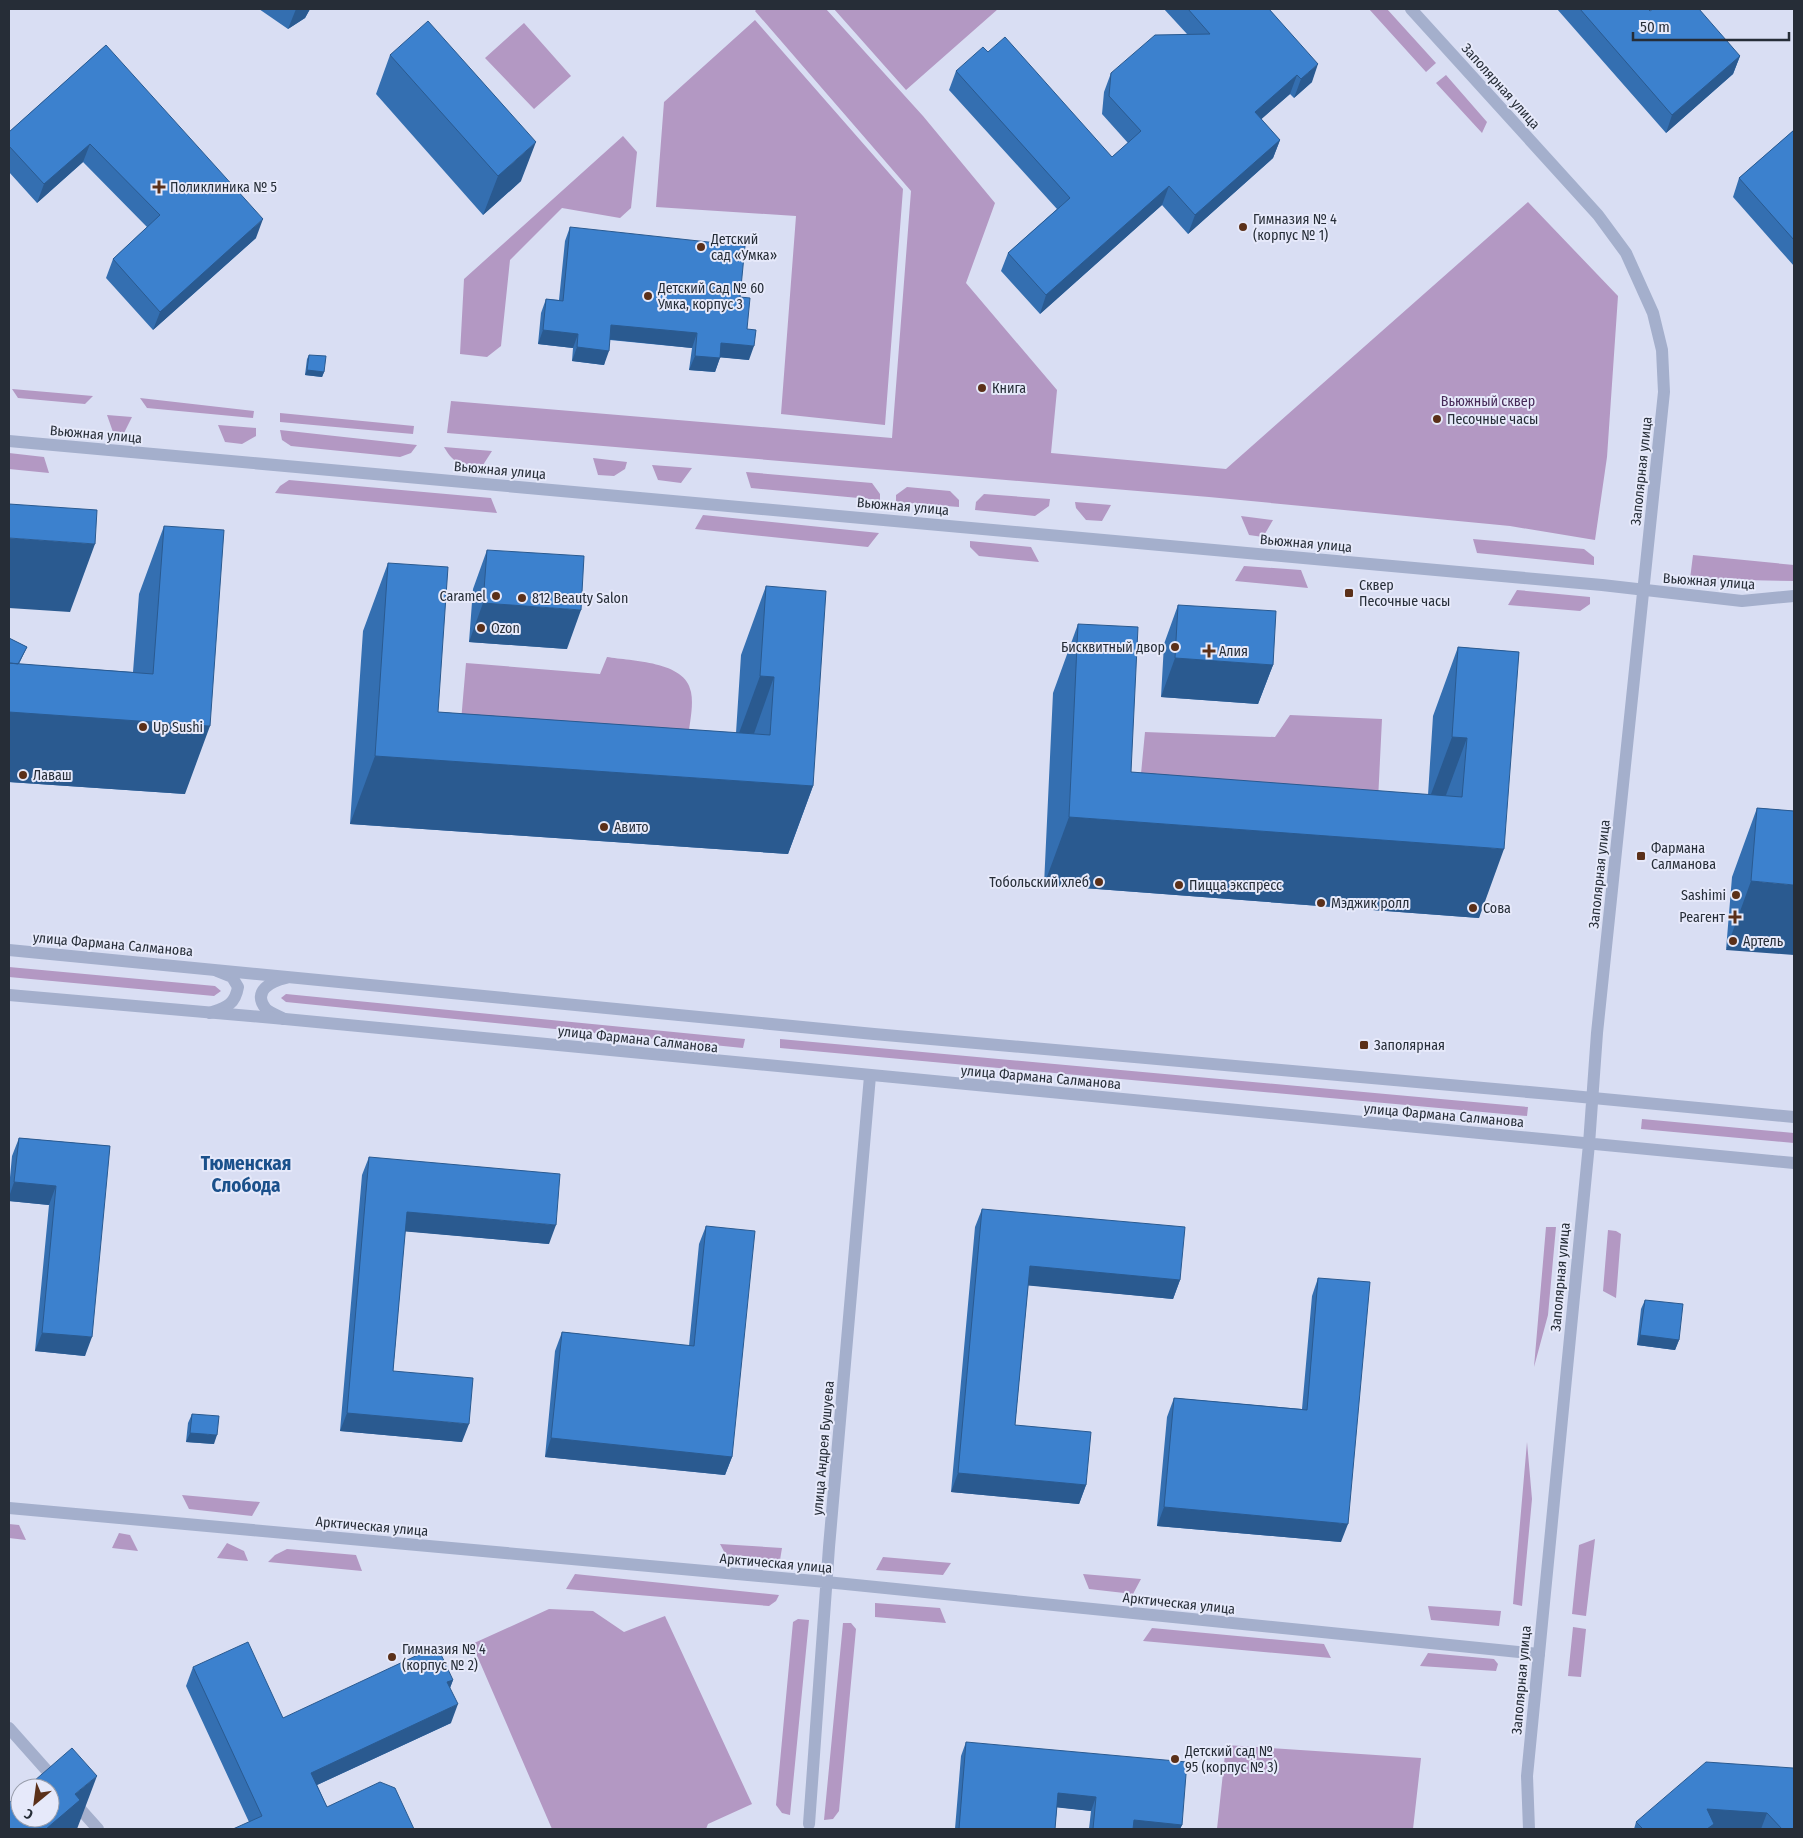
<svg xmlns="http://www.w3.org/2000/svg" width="1803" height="1838" font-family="'Fira Sans Condensed',sans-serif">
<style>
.green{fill:#b398c3}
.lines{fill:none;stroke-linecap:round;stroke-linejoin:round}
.minor{stroke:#a4afcc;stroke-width:12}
.tertiary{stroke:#a4afcc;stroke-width:12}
.wall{fill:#346fb1}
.shaded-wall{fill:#2a5a90}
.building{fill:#3c81ce;stroke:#2a5a90}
.poi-dot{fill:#5b3019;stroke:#e6e9fa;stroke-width:2}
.labels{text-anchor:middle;stroke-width:4;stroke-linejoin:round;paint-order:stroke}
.street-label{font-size:14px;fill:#262d37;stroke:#e6e9fa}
.poi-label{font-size:14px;fill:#262d37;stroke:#e6e9fa;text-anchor:start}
.park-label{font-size:14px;fill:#462957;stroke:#e6e9fa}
.district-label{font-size:19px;font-weight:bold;fill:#1a508b;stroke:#e6e9fa}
</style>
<rect width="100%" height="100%" fill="#d9def3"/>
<path class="green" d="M757,9H826L923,116L995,203L966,283L1057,390L1051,453L1226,469L1528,202L1618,296L1607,457L1595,540L1510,526L1209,497L447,433L451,401L892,438L911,191L755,11Z
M834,9H998L906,90Z
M1369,9H1387L1436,63L1426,72Z
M755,20L903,189L885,425L781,414L796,216L656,207L664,102Z
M524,23L571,76L534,109L485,58Z
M1446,75L1487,122L1482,133L1436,83Z
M623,136L637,152L631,208L620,218L562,208L510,260L501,346L487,357L460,354L464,279Z
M12,389L93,396L85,404L18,398Z
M140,398L254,411L253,418L147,408Z
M280,413L414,426L413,434L280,422Z
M107,415L132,417L124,433L113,432Z
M218,425L256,428V436L242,444L225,442Z
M280,430L417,445L411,453L400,457L291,446L282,440Z
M444,447L492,451L483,465C462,464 455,466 444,447Z
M9,453L44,457L49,473L9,469Z
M593,458L627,462L625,469L614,476L598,475Z
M652,465L692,468L681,483L658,480Z
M746,472L872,483L880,494V500L751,488Z
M289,480L491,498L497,513L275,493L280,486Z
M907,487L950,491L959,500V507L896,502V495Z
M984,494L1050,499L1049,506L1035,516L975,510L976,502Z
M1075,502L1111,505L1102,521L1086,520L1076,508Z
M703,515L879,533L868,547L695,529Z
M1241,516L1273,520L1263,537L1249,535Z
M1473,539L1584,549L1594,557V565L1477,553Z
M970,541L1031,547L1039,562L979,556L970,547Z
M1693,555L1794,565V581L1690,579Z
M1244,566L1301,570L1308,588L1235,581Z
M1517,590L1590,597V604L1580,611L1508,605Z
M607,657C631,661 686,661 691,692C694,706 689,725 688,739L460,733L466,663L600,674Z
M1290,715L1382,719L1377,821L1138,805L1145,732L1275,737Z
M9,967L215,986L221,991L214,996L9,977Z
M286,994L745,1039L743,1048L286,1002L281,998Z
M780,1039L1528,1107L1527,1116L780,1048Z
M1642,1119L1794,1133V1143L1641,1129Z
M1546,1227H1556L1548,1315L1534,1367Z
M1608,1230L1616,1231L1621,1234L1616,1298L1603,1291Z
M1527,1442L1532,1499L1522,1606L1513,1604Z
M182,1495L260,1502L252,1516L189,1509Z
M9,1524L19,1525L26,1540L9,1538Z
M119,1533L130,1535L138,1551L112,1548Z
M1595,1539L1586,1616L1572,1614L1579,1545Z
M227,1543L244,1551L248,1561L217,1558Z
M720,1544L782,1548L780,1560L727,1557Z
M287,1549L356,1555L362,1571L268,1562L275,1555Z
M883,1557L951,1563L943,1575L876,1570Z
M575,1574L779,1595L776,1601L769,1606L566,1589Z
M1083,1574L1141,1579L1133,1594L1089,1589Z
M875,1603L940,1608L946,1623L875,1617Z
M1428,1606L1501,1611L1499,1626L1431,1620Z
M549,1609L593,1611L624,1632L665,1616L752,1804L708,1824L706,1829H552L472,1644Z
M798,1619L809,1620L790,1815L782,1813L776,1805L793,1622Z
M843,1623H851L856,1629L839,1811L833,1819L824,1820Z
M1573,1627L1586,1629L1581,1677L1568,1676Z
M1152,1628L1324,1644L1331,1658L1143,1641Z
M1428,1653L1494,1659L1498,1664L1496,1671L1420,1666Z
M1226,1745L1421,1758L1413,1829H1217Z"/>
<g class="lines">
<path class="minor" d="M9,441L1602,585L1742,601L1794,596
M210,1013C226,1007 235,1005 238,987L232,977L217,971
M284,1019C279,1016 270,1013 266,1009C251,991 272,981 286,978
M9,1508L826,1582L1539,1654
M9,1728L57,1782
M73,1801L98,1829
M809,1824L829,1547L870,1076"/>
<path class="tertiary" d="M1411,9L1598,215L1626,253L1653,313L1662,350L1664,392L1597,1033L1589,1144L1527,1776L1529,1829
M9,950L874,1034L1551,1094L1794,1117
M9,995L285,1019L1794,1163"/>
</g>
<path class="wall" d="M259,9H310L305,18L288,29Z
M1164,9H1269L1312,82L1294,98L1290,94L1261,119L1280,140L1273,158L1188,234L1162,205L1040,314L1001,271L1008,253L1057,209L949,90L956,71L988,52L1112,157L1128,143L1102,114L1104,92L1111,73L1187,34Z
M1557,9H1648L1650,11L1740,56L1733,74L1666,133Z
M106,45L256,238L153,330L106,278L113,259L147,227L83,162L37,203L9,172V132Z
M390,55L521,181L483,215L376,94Z
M1794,130V266L1733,197L1739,178Z
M570,227L740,297L747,329L749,360L720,357L715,372L689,370L692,348L610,340L604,365L572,361L573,348L538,344L541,313L546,299L559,300L565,241Z
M309,355L324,372L322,377L305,375L307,359Z
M164,526L185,794L9,782V638L27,647L19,664L133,672L139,594Z
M487,550L567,649L469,642L473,589Z
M388,563L438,712L736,733L741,655L766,586L813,786L788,854L350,824L363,631Z
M1178,605L1273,665L1258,704L1161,697L1164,644Z
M1078,624L1131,772L1428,795L1433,716L1458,647L1519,652L1479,918L1044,885L1053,693Z
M1757,808L1794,811L1726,950L1732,877Z
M19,1138L110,1146L85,1356L35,1351L49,1205L9,1201V1188L12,1156Z
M369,1157L549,1244L405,1231L393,1371L462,1442L340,1431L362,1175Z
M982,1209L1180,1280L1173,1299L1028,1285L1015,1425L1086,1485L1079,1504L951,1492L975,1227Z
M706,1226L732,1457L725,1475L545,1457L555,1351L562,1332L689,1346L699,1244Z
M1318,1278L1341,1542L1157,1526L1167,1417L1174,1398L1302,1409L1312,1296Z
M1645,1300L1679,1340L1675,1350L1637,1345L1641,1309Z
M192,1414L214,1444L186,1442L188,1423Z
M193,1667L283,1718L453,1680L450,1688L451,1723L317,1785L327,1807L414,1829L249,1822L186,1686Z
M966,1742L1182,1825L1180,1829H1089L1091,1811L1057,1807L1055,1829H955L961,1756Z
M1794,1769V1829H1634L1636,1822Z"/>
<path class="shaded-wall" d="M296,9H310L305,18L288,29Z
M1740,56L1733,74L1666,133L1672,115Z
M1318,64L1312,82L1294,98L1301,79Z
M1297,75L1290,94L1248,131L1255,112Z
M1280,140L1273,158L1188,234L1195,215Z
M536,142L521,181L483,215L498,176Z
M90,144L83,162L37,203L44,184Z
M1169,186L1162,205L1040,314L1046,295Z
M263,219L256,238L153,330L160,312Z
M611,325L697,333L692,348L606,339Z
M543,330L578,334L573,348L538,344Z
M721,343L754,346L749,360L716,357Z
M577,347L609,351L604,365L572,361Z
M695,356L720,358L715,372L689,370Z
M307,370L324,372L322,377L305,375Z
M9,538L95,544L70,612L9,608Z
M483,603L581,610L567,649L469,642Z
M1175,658L1273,665L1258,704L1161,697Z
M760,676L774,677L750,745L735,744Z
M9,712L210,726L185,794L9,782Z
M1452,737L1467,738L1442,806L1427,805Z
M375,756L813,786L788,854L350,824Z
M1069,817L1504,849L1479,918L1044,885Z
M1751,881L1794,885V955L1726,950Z
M14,1182L56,1186L49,1205L9,1201V1197Z
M407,1212L556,1225L549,1244L400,1231Z
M1030,1266L1180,1280L1173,1299L1023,1285Z
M42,1333L92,1337L85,1356L35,1351Z
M1640,1335L1679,1340L1675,1350L1637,1345Z
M347,1413L469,1424L462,1442L340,1431Z
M190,1433L217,1435L214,1444L186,1442Z
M551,1438L732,1457L725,1475L545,1457Z
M958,1473L1086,1485L1079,1504L951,1492Z
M1164,1507L1348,1524L1341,1542L1157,1526Z
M453,1680L446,1698L447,1682Z
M458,1704L451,1723L304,1791L311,1773Z
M97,1776L77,1829H46L75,1794Z
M1058,1793L1096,1797L1091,1811L1053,1807Z
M1707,1809L1767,1813L1761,1829H1700Z
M1134,1820L1182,1825L1180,1829H1131Z"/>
<path class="building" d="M1188,9H1269L1318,64L1301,79L1297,75L1255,112L1280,140L1195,215L1169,186L1046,295L1008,253L1070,198L956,71L983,47L988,52L1005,37L1112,157L1141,131L1109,96L1111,73L1155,35L1210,34Z
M1580,9H1648L1650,11L1653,9H1699L1740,56L1672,115Z
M428,21L536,142L498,176L390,55Z
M106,45L263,219L160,312L113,259L160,215L90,144L44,184L9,146V132Z
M1794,130V240L1739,178Z
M570,227L745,246L740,297L750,298L747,329L756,330L754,346L721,343L720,358L695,356L697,333L611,325L609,351L577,347L578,334L543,330L546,299L563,301Z
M309,355L326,356L324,372L307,370Z
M9,504L97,510L95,544L9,538Z
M164,526L224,530L210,726L9,712V663L153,674Z
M487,550L584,556L581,610L483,603Z
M388,563L448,567L438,712L770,735L774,677L760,676L766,586L826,591L813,786L375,756Z
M1178,605L1276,611L1273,665L1175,658Z
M1078,624L1138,627L1131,772L1462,797L1467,738L1452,737L1458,647L1519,652L1504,849L1069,817Z
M9,638L27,647L18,664L9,663Z
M1757,808L1794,811V885L1751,881Z
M19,1138L110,1146L92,1337L42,1333L56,1186L14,1182Z
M369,1157L560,1174L556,1225L407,1212L393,1371L473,1378L469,1424L347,1413Z
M982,1209L1185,1227L1180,1280L1030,1266L1015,1425L1091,1432L1086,1485L958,1473Z
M706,1226L755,1231L732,1457L551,1438L562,1332L694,1346Z
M1318,1278L1370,1282L1348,1524L1164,1507L1174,1398L1307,1410Z
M1645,1300L1683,1304L1679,1340L1640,1335Z
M192,1414L219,1416L217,1435L190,1433Z
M248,1642L283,1718L437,1646L453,1680L447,1682L458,1704L311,1773L327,1807L380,1782L395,1788L414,1829H233L262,1816L193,1667Z
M966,1742L1187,1762L1182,1825L1134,1820L1133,1829H1093L1096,1797L1058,1793L1055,1829H959Z
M72,1748L97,1776L75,1794L80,1800L46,1829H9V1803L20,1793V1818H50V1788H26Z
M1706,1762L1793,1768L1794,1769V1829H1782L1767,1813L1707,1809L1714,1824L1707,1829H1643L1636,1822Z"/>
<g class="poi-dot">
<path d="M156.5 179.5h5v5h5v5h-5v5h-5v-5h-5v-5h5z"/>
<circle cx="1243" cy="227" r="5"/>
<circle cx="701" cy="247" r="5"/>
<circle cx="648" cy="296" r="5"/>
<circle cx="982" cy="388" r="5"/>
<circle cx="1437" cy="419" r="5"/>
<rect x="1344" y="588" width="10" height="10" rx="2.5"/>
<circle cx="496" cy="596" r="5"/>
<circle cx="522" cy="598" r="5"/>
<circle cx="481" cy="628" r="5"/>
<circle cx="1175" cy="647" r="5"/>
<path d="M1206.5 643.5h5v5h5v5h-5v5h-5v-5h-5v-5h5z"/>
<circle cx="143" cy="727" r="5"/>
<circle cx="23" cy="775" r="5"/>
<circle cx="604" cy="827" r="5"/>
<rect x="1636" y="851" width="10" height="10" rx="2.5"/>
<circle cx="1099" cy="882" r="5"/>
<circle cx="1179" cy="885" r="5"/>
<circle cx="1736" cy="895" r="5"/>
<circle cx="1321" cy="903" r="5"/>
<circle cx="1473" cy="908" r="5"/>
<path d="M1732.5 909.5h5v5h5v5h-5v5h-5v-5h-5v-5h5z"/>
<circle cx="1733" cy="941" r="5"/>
<rect x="1359" y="1040" width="10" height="10" rx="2.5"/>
<circle cx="392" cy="1657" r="5"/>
<circle cx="1175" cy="1759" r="5"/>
</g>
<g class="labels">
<g class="street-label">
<text transform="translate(1501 86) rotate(48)" y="5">Заполярная улица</text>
<text transform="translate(96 434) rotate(5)" y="5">Вьюжная улица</text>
<text transform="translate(500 470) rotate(5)" y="5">Вьюжная улица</text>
<text transform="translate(1641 471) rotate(-84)" y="5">Заполярная улица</text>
<text transform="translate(903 506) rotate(5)" y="5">Вьюжная улица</text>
<text transform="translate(1306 543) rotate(5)" y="5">Вьюжная улица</text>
<text transform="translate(1709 581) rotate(4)" y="5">Вьюжная улица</text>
<text transform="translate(1599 874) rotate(-84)" y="5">Заполярная улица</text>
<text transform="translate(113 944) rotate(5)" y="5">улица Фармана Салманова</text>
<text transform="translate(638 1039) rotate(6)" y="5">улица Фармана Салманова</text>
<text transform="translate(1041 1077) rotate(5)" y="5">улица Фармана Салманова</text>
<text transform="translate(1444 1115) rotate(5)" y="5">улица Фармана Салманова</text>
<text transform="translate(1560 1277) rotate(-85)" y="5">Заполярная улица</text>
<text transform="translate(823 1448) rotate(-85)" y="5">улица Андрея Бушуева</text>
<text transform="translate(372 1526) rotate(5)" y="5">Арктическая улица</text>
<text transform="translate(776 1563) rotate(5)" y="5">Арктическая улица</text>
<text transform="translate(1179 1603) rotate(6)" y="5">Арктическая улица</text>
<text transform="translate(1521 1680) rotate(-85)" y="5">Заполярная улица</text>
</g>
<g class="poi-label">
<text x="170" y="192">Поликлиника № 5</text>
<text x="1253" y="224">Гимназия № 4<tspan x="1253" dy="16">(корпус № 1)</tspan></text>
<text x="711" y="244">Детский<tspan x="711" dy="16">сад «Умка»</tspan></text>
<text x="658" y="293">Детский Сад № 60<tspan x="658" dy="16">Умка, корпус 3</tspan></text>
<text x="992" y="393">Книга</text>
<text x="1447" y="424">Песочные часы</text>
<text x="1359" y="590">Сквер<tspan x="1359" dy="16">Песочные часы</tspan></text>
<text x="486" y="601" text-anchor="end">Caramel</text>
<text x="532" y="603">812 Beauty Salon</text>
<text x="491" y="633">Ozon</text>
<text x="1165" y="652" text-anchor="end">Бисквитный двор</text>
<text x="1219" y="656">Алия</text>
<text x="153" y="732">Up Sushi</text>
<text x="33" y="780">Лаваш</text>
<text x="614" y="832">Авито</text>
<text x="1651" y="853">Фармана<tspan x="1651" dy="16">Салманова</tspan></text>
<text x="1089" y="887" text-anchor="end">Тобольский хлеб</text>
<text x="1189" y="890">Пицца экспресс</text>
<text x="1726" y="900" text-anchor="end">Sashimi</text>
<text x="1331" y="908">Мэджик ролл</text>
<text x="1483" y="913">Сова</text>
<text x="1725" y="922" text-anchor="end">Реагент</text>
<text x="1743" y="946">Артель</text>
<text x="1374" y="1050">Заполярная</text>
<text x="402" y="1654">Гимназия № 4<tspan x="402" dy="16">(корпус № 2)</tspan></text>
<text x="1185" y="1756">Детский сад №<tspan x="1185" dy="16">95 (корпус № 3)</tspan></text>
</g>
<g class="park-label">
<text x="1488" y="406">Вьюжный сквер</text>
</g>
<g class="district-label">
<text x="246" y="1170">Тюменская<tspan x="246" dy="22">Слобода</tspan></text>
</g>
</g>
<rect width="1803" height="1838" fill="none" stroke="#262d37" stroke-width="20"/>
<g transform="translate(35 1803) rotate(209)"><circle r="24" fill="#e6e9fa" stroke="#999eac"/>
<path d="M0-4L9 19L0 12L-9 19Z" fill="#5b3019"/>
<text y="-8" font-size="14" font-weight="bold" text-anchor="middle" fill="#262d37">С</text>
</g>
<path d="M1633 32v8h156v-8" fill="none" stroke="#262d37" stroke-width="2.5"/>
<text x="1640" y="32" font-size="15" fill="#262d37" stroke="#e6e9fa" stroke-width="4" paint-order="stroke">50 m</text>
</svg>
